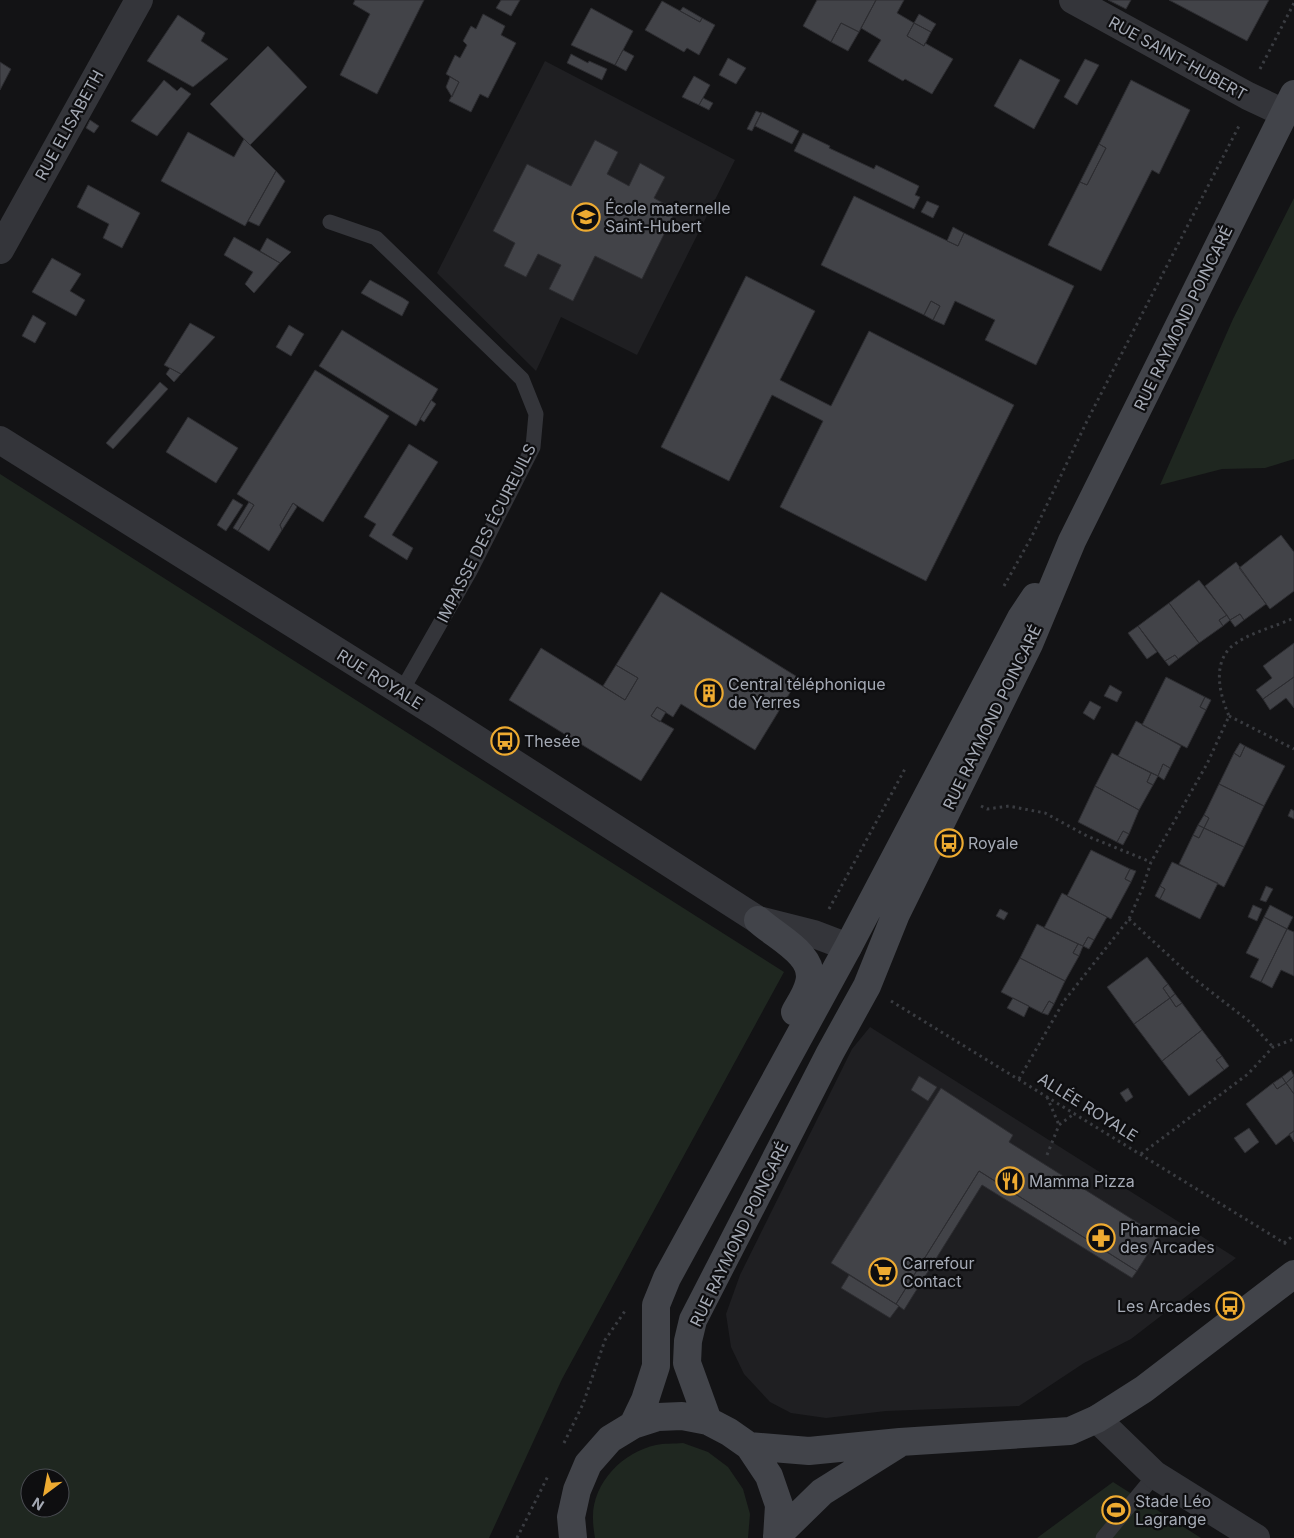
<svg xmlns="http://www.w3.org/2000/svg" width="1294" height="1538" font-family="Inter,sans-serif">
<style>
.built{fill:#1f1f22}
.green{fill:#1f2720;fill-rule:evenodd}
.building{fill:#424348;stroke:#2d2d31}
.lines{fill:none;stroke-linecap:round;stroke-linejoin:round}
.path{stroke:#3a3c41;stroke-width:3;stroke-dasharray:2.5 4;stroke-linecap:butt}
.lane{stroke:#34353a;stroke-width:15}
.street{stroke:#34353a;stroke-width:28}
.secondary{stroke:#42444a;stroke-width:28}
.labels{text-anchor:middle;stroke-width:4.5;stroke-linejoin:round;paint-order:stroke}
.street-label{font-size:16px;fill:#a5aab5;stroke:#0e0e10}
.poi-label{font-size:16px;fill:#a5aab5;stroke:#0e0e10;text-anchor:start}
</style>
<rect width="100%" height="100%" fill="#131315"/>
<path class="built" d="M545,61L735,160L637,355L561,317L536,371L437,273Z
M870,1027L1236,1258L1131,1339L1084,1363L1019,1406L886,1411L826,1418L791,1413L770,1402L744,1374L731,1347L726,1314L740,1275L852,1049Z"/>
<path class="green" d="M1294,198V459L1265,468L1222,469L1160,485L1233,319Z
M0,474L784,972L562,1379L489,1538H0ZM30,1478H60V1508H30Z
M683,1443L708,1452L728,1467L743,1489L750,1514L748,1538H595C594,1532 593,1525 593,1519C592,1483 623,1452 656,1445C664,1443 674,1444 683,1443Z
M1113,1482L1201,1538H1037Z"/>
<path class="building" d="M355,0H424L377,94L340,75L370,14L353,4Z
M501,0H520L511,16L496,8Z
M817,0H876L859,32L841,23L831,42L803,26Z
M876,0H904L897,13L914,23L907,36L924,46L925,43L953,59L932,94L905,79L903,81L868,61L881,40L861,28Z
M1108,0H1131L1126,9Z
M1169,0H1269L1247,41Z
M662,1L700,22L702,18L715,25L699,55L687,48L684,52L645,30Z
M683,7L702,18L700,22L680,11Z
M591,8L633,31L615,65L571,45Z
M483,14L505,26L501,35L516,43L488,98L480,94L471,112L449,101L459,82L446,74L455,55L460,58L467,45L463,41L471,26L476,29Z
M919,14L936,24L931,32L914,23Z
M178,15L205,33L201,41L228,59L193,87L147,61Z
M841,23L859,32L848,51L831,42Z
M914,23L931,32L924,46L907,36Z
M268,46L307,87L250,145L210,104Z
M623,50L634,56L626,71L615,65Z
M571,54L588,63L589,61L607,69L602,80L567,63Z
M728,58L746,68L736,84L719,75Z
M1020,59L1060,80L1034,129L994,106Z
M1085,59L1099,65L1077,105L1064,97Z
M0,62L11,69L0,90Z
M694,76L710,85L699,105L682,97Z
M450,77L459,82L452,97L446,87Z
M164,80L177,91L181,87L191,94L157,136L131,121Z
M1131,80L1190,110L1159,174L1152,170L1101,271L1048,245L1080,182L1087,185L1106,148L1099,144Z
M703,98L713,103L709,110L699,105Z
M756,111L761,113L752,131L747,129Z
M762,112L799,131L792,144L755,126Z
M90,120L99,126L94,133L86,128Z
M188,132L234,157L244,139L276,171L245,226L161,181Z
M803,133L830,146L829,148L874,169L876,165L919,186L915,195L920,197L914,209L794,151Z
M595,140L618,152L607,174L629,186L640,163L665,177L654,198L676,210L642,279L595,256L573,301L549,289L561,265L538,254L526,277L504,266L515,243L493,231L527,164L571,186Z
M1099,144L1106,148L1087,185L1080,182Z
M276,171L285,181L259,226L248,221Z
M88,185L140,213L122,248L103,238L109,224L77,207Z
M854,196L958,246L964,233L1074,286L1036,365L985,340L995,320L955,301L944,325L933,320L940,306L931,301L924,315L821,265Z
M927,201L939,206L933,218L921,212Z
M953,227L964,233L958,246L947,241Z
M234,237L280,263L254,293L245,284L253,272L224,255Z
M267,238L291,252L280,263L260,251Z
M52,258L81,274L70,291L85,300L76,316L32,292Z
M746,276L815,311L780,380L831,406L869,331L1014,405L926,581L780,507L823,421L772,395L729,481L661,447Z
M370,280L403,298L409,302L402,316L361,293Z
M931,301L940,306L933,320L924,315Z
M33,315L46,323L35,343L22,336Z
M190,323L215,337L181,374L164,365Z
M289,325L304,334L291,356L276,347Z
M342,330L438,389L416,426L319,366Z
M170,368L181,374L174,382L166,374Z
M315,370L389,416L323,522L293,503L280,525L282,530L269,551L238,531L254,505L237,494Z
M160,382L168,389L113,449L106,443Z
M431,400L436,404L424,422L420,419Z
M188,417L238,448L216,483L166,452Z
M409,444L438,462L392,535L413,548L407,560L369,536L376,524L364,517Z
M233,499L243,505L226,531L217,525Z
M249,502L254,505L238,531L233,528Z
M293,503L297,507L282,530L280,525Z
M1281,535L1294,552V591L1270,609L1239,568Z
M1236,562L1266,604L1244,620L1240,614L1230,620L1205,586Z
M1199,580L1227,615L1219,620L1223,626L1199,643L1169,603Z
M661,592L799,678L755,750L681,704L673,717L657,707L651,716L674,729L641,781L509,700L541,648L625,700L638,678L616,665Z
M1169,603L1199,643L1178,659L1175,655L1165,661L1138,626Z
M1240,614L1244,620L1235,627L1230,620Z
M1227,615L1230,620L1223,626L1219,620Z
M1138,626L1157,652L1147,659L1128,633Z
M1294,643V677L1263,699L1256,690L1272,678L1263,666Z
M1175,655L1178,659L1169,666L1165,661Z
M616,665L638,678L625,700L603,686Z
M1166,677L1205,697L1200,707L1206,710L1187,748L1142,725Z
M1294,677V708L1286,698L1270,710L1263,699Z
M1110,685L1122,692L1117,702L1104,696Z
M1205,697L1211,700L1206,710L1200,707Z
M1090,701L1101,707L1094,720L1083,713Z
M657,707L666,712L660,722L651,716Z
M1136,721L1181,746L1170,768L1163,764L1158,776L1118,756Z
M1240,743L1245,746L1240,757L1234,753Z
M1245,746L1285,766L1264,806L1219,784L1234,753L1240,757Z
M1112,753L1151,773L1147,782L1153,785L1139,810L1095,786Z
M1163,764L1170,768L1164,780L1158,776Z
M1151,773L1158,776L1153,785L1147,782Z
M1219,784L1264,806L1244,847L1204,828L1209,818L1204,815Z
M1095,786L1139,810L1129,834L1123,831L1117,842L1078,822Z
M1291,809L1294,811V819L1288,816Z
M1204,815L1209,818L1204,828L1198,825Z
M1198,825L1204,828L1199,838L1193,835Z
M1204,828L1244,847L1224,887L1179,864L1193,835L1199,838Z
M1123,831L1129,834L1123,845L1117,842Z
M1091,850L1130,869L1125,879L1131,882L1111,919L1067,896Z
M1172,862L1218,883L1200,919L1160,899L1165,889L1160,886Z
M1130,869L1136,871L1131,882L1125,879Z
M1160,886L1165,889L1160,899L1155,896Z
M1266,886L1273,889L1266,902L1260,900Z
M1062,893L1107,917L1094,940L1088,937L1083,946L1044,928Z
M1253,905L1262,909L1257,921L1248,917Z
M1270,905L1293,917L1287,929L1264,917Z
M1000,909L1008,913L1004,920L996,916Z
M1264,917L1287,929L1261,982L1250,977L1259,959L1246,953Z
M1037,924L1078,944L1073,953L1079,956L1065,981L1020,958Z
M1287,929L1294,932V976L1281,970L1272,988L1261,982Z
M1088,937L1094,940L1089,949L1083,946Z
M1078,944L1083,946L1079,956L1073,953Z
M1147,957L1168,984L1163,988L1170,998L1134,1024L1107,987Z
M1020,958L1065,981L1054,1004L1049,1001L1042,1013L1001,992Z
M1168,984L1175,994L1170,998L1163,988Z
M1175,994L1182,1003L1176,1007L1170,998Z
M1013,998L1029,1006L1024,1017L1007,1008Z
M1170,998L1176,1007L1182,1003L1202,1030L1162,1061L1134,1024Z
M1049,1001L1054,1004L1048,1015L1042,1013Z
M1202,1030L1222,1056L1216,1060L1224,1070L1189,1096L1162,1061Z
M1222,1056L1229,1066L1224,1070L1216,1060Z
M1291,1070L1294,1076L1286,1083L1282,1077Z
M919,1076L937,1087L928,1101L911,1090Z
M1294,1076V1094L1286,1083Z
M1282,1077L1286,1083L1277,1089L1273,1083Z
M1273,1083L1277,1089L1286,1083L1294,1094V1131L1276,1145L1246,1104Z
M941,1088L1013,1135L1009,1142L1159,1236L1137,1271L979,1171L896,1304L831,1263Z
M1128,1088L1133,1097L1126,1102L1120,1093Z
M1249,1128L1259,1142L1245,1153L1234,1138Z
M1294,1131V1142L1289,1134Z
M979,1171L1137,1271L1132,1278L982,1185L904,1310L896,1304Z
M849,1275L899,1306L890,1318L841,1288Z"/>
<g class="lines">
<path class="path" d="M1260,69L1294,3
M1004,586L1031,538L1087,421L1240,124
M1229,716L1294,749
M981,806L987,809L1009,806L1045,813L1087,836L1151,862
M829,909L906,767
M1129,919L1192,977L1250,1022L1273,1047
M891,1001L1286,1244
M1019,1079L1064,1001L1129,919L1143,887L1151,862L1207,764L1229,716C1220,695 1212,665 1231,647C1247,633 1275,627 1294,618
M1047,1097L1059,1125
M1141,1154L1248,1074L1273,1047L1294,1039
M1047,1155L1059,1125L1075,1113
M1284,1243L1294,1235
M564,1443L583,1404L605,1340L625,1311
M517,1538L548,1476"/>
<path class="lane" d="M330,222L376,238L522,379L536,414L533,447L470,571L401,692
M1103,1538L1155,1475"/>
<path class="street" d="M1073,0L1248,96L1284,113
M0,250L139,0
M0,440L439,715L758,920L814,934L848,947
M1097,1419L1155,1475L1256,1538"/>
<path class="secondary" d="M758,920C776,937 817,955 809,983C807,993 800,1003 795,1012
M708,1421L687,1363L688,1341L693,1320L830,1053L867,986L896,914L1029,644L1072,541L1294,94
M633,1425L645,1400L656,1366V1305L667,1278L848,947L1021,618L1035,597
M749,1446L809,1451L900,1442L1070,1431L1097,1419L1144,1389L1294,1274
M777,1536L822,1492L897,1445
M573,1538L571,1517L577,1490L588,1464L610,1439L633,1425L658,1417L682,1416L708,1421L729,1432L749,1446L769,1476L779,1505L777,1538"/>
</g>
<defs>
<g id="school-ring" transform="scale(1.4375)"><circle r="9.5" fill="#0e0e10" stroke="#eeab31" stroke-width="1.5"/><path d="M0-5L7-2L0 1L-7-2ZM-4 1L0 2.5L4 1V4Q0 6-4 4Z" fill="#eeab31"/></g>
<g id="building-ring" transform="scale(1.4375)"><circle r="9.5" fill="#0e0e10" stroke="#eeab31" stroke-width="1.5"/><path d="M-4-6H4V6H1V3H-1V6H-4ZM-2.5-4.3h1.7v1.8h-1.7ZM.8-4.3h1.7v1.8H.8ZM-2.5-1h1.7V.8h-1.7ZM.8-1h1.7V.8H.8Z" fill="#eeab31"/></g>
<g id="bus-ring" transform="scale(1.4375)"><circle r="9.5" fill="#0e0e10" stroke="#eeab31" stroke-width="1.5"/><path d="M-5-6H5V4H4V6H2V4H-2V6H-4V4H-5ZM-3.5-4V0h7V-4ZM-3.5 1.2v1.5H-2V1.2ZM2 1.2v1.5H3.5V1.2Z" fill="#eeab31"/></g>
<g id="restaurant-ring" transform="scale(1.4375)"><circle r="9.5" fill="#0e0e10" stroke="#eeab31" stroke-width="1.5"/><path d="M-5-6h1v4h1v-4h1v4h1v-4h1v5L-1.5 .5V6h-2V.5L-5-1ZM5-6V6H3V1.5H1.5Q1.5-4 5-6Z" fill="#eeab31"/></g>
<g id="pharmacy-ring" transform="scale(1.4375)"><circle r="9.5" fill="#0e0e10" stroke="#eeab31" stroke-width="1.5"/><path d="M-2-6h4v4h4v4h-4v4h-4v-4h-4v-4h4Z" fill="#eeab31"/></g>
<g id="supermarket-ring" transform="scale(1.4375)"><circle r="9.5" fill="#0e0e10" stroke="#eeab31" stroke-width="1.5"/><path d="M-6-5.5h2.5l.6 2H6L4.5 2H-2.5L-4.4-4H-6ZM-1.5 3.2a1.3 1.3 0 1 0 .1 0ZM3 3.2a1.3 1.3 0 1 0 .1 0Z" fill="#eeab31"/></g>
<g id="stadium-ring" transform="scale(1.4375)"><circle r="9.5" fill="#0e0e10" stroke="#eeab31" stroke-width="1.5"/><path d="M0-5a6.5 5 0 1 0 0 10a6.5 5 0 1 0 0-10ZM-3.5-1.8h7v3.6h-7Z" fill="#eeab31"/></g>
</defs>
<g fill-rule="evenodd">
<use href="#school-ring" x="586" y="217"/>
<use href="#building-ring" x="709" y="693"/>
<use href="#bus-ring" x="505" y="741"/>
<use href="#bus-ring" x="949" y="843"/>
<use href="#restaurant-ring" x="1010" y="1181"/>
<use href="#pharmacy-ring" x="1101" y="1238"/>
<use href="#supermarket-ring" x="883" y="1272"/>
<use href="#bus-ring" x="1230" y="1306"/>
<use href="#stadium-ring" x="1116" y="1510"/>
</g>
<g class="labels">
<g class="street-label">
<text transform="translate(1178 58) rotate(29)" y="6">RUE SAINT-HUBERT</text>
<text transform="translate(69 125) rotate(-61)" y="6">RUE ELISABETH</text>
<text transform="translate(1183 318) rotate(-64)" y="6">RUE RAYMOND POINCARÉ</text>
<text transform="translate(486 533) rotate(-63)" y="6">IMPASSE DES ÉCUREUILS</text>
<text transform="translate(380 679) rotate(32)" y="6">RUE ROYALE</text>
<text transform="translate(992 717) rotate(-64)" y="6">RUE RAYMOND POINCARÉ</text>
<text transform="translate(1088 1107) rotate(32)" y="6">ALLÉE ROYALE</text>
<text transform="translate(739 1234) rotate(-64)" y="6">RUE RAYMOND POINCARÉ</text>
</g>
<g class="poi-label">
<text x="605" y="214">École maternelle<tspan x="605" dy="18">Saint-Hubert</tspan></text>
<text x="728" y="690">Central téléphonique<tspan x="728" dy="18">de Yerres</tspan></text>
<text x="524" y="747">Thesée</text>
<text x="968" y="849">Royale</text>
<text x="1029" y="1187">Mamma Pizza</text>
<text x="1120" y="1235">Pharmacie<tspan x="1120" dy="18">des Arcades</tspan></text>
<text x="902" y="1269">Carrefour<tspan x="902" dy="18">Contact</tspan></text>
<text x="1211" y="1312" text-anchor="end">Les Arcades</text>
<text x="1135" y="1507">Stade Léo<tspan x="1135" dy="18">Lagrange</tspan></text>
</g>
</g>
<g transform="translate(45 1493) rotate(212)"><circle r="24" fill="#0e0e10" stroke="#4a4c52"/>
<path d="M0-4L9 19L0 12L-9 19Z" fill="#eeab31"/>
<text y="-8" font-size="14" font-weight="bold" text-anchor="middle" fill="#a5aab5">N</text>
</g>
</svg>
